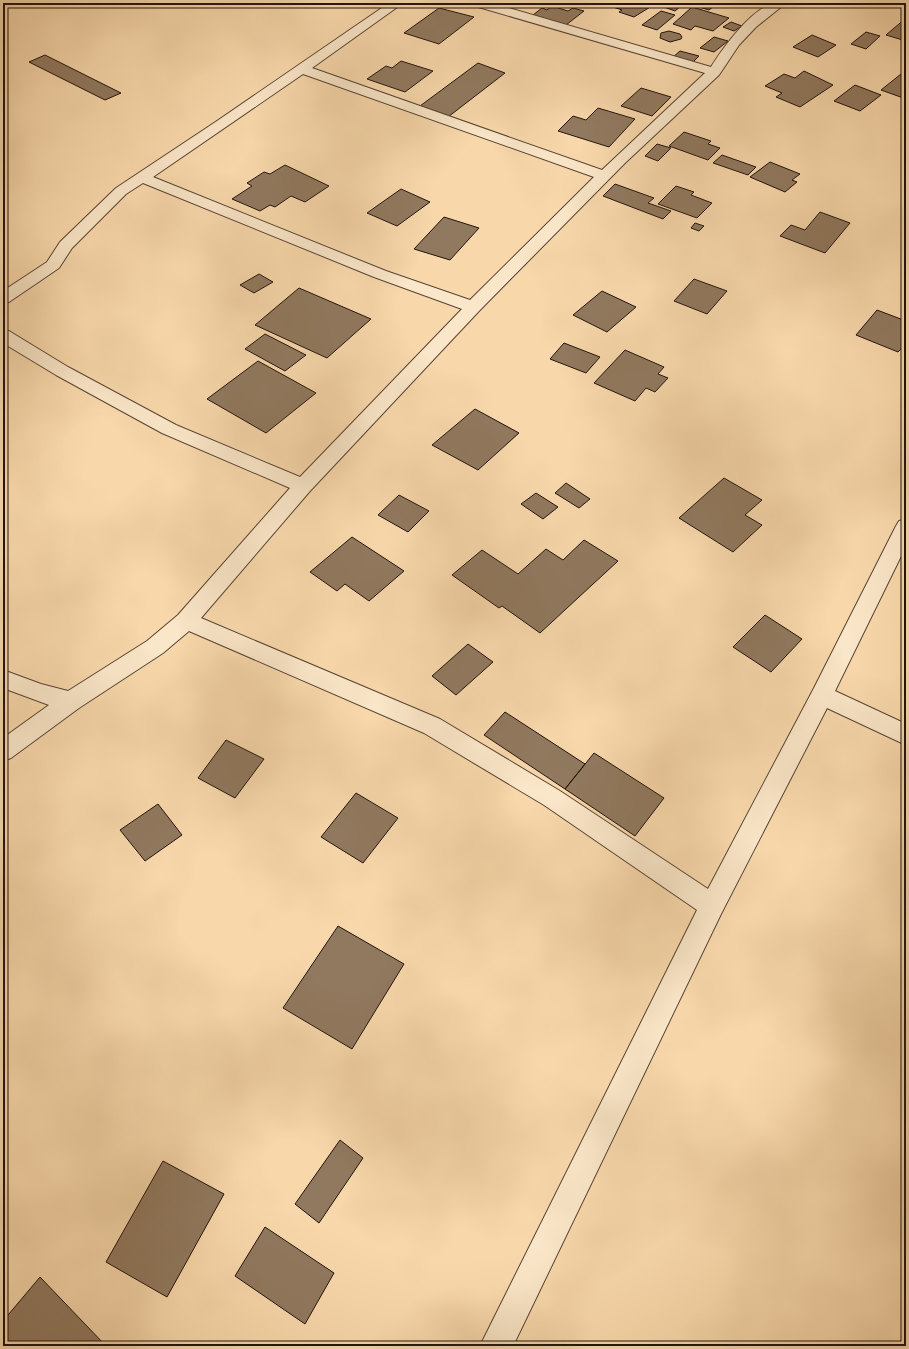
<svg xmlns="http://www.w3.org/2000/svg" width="909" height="1349" font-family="'IM FELL Great Primer',serif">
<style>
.building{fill:#91795f;stroke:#22130d}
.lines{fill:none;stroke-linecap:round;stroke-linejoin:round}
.minor-casing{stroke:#584434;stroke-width:2}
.minor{fill:#fae6c8;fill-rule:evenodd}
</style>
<rect width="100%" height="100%" fill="#f8d8ab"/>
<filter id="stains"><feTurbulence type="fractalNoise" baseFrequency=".005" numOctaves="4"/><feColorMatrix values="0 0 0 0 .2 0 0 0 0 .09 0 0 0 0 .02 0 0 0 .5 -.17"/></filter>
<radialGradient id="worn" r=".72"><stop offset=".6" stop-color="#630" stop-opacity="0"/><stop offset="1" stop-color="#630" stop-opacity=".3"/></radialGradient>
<path class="building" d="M601,3H653L655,4L634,17L619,12L622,10Z
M669,3H670L681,6L675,11L664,7Z
M685,3H718L709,10Z
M552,6L568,11L573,8L584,11L566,25L533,15L542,8L547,10Z
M692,7L729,18L713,31L695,26L691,30L673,24Z
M439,8L474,17L439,44L404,33Z
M661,11L675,15L657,30L642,25Z
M906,18V41L886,35Z
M731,22L742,26L734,31L723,27Z
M669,31L680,34L682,37L681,39L670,42L660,38L661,33Z
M866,32L880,36L866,49L851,44Z
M812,35L836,45L818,57L793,47Z
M714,37L728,41L714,52L700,48Z
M680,51L699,56L691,64L672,58Z
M45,55L121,93L105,100L29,62Z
M401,61L433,71L405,92L367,79L386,66L392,68Z
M478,63L505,73L448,117L420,106Z
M906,70V99L881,90Z
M804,71L833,85L800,107L776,97L782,93L765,86L784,74L795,78Z
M855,85L881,95L860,111L834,101Z
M641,88L671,97L652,116L621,106Z
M598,108L635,119L609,147L558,131L573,116L586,120Z
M684,132L711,141L708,144L720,148L708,160L669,146Z
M657,144L671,148L658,161L645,156Z
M722,155L756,167L748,175L713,163Z
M770,162L800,174L792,180L797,182L785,192L750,177Z
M285,165L329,186L305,202L291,196L275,207L270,205L260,211L232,199L252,186L247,183L264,172L270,174Z
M615,184L654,198L648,203L671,211L663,219L603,196Z
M676,186L694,192L691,195L712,203L697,218L658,204Z
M401,189L430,202L397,226L367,213Z
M820,212L850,223L825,253L780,236L791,225L805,230Z
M444,217L479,228L450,260L414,249Z
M695,223L704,226L699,231L691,228Z
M259,274L273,282L254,293L240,285Z
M694,279L727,291L707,314L674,301Z
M299,288L371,319L327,358L255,325Z
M602,291L636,307L607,332L573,315Z
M877,310L906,321V344L898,352L856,335Z
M265,334L306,355L285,371L245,349Z
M564,343L600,357L586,373L550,359Z
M625,350L664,367L658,374L668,378L655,392L646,388L635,401L594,383Z
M258,361L316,393L266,433L207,399Z
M475,409L519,433L478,470L432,445Z
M724,478L762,500L745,515L762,525L733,552L679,518Z
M566,483L590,499L579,508L555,493Z
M536,493L558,507L543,519L521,504Z
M399,495L429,511L408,532L378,515Z
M352,537L404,571L369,601L345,584L337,591L310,572Z
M584,540L618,561L540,633L502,606L499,608L452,575L482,550L518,574L546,549L563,560Z
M765,615L802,639L771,672L733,647Z
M468,644L493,662L456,695L432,676Z
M505,712L585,764L565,789L484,735Z
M226,740L264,759L235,798L198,778Z
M594,753L664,798L635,836L565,789Z
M356,793L398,818L363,863L321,837Z
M158,804L182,835L145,861L120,830Z
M338,926L404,964L352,1049L283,1008Z
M340,1140L363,1158L319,1223L295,1204Z
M163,1161L224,1194L167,1297L106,1262Z
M265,1227L334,1273L305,1324L235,1276Z
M40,1277L106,1346H3V1321Z"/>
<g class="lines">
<g class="minor-casing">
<path id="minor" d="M389,3H403L312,68L602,170L705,73L475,6L473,3H492L711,67C723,48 749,12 771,4C775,2 781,3 786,3L756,27L739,45L719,75L625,163L479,311L310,491L201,618L440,719L560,791L708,889L814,688L896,526L899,521L906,519V546L835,691L906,724V745L827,708L721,914L513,1346H480L697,910L544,805L424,733L189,631L163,653L79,708L11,758L3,761V738L49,705L3,688V670L41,684L68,691L147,641L178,615L290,488L162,433L56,375L3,343V330L9,331L68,367L176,425L300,477L462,309L374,277L143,183L126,194L72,248L59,268L9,302L3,303V291L47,262L60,242L116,188L217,121ZM303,74L594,177L470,300L386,271L153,177Z"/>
</g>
<use href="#minor" class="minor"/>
</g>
<rect width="909" height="1349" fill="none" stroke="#f8d8ab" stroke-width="16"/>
<rect x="4" y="4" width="901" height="1341" fill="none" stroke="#22130d" stroke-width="2"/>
<rect x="8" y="8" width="893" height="1333" fill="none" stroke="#22130d"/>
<rect width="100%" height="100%" filter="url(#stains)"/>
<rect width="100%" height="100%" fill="url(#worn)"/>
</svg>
